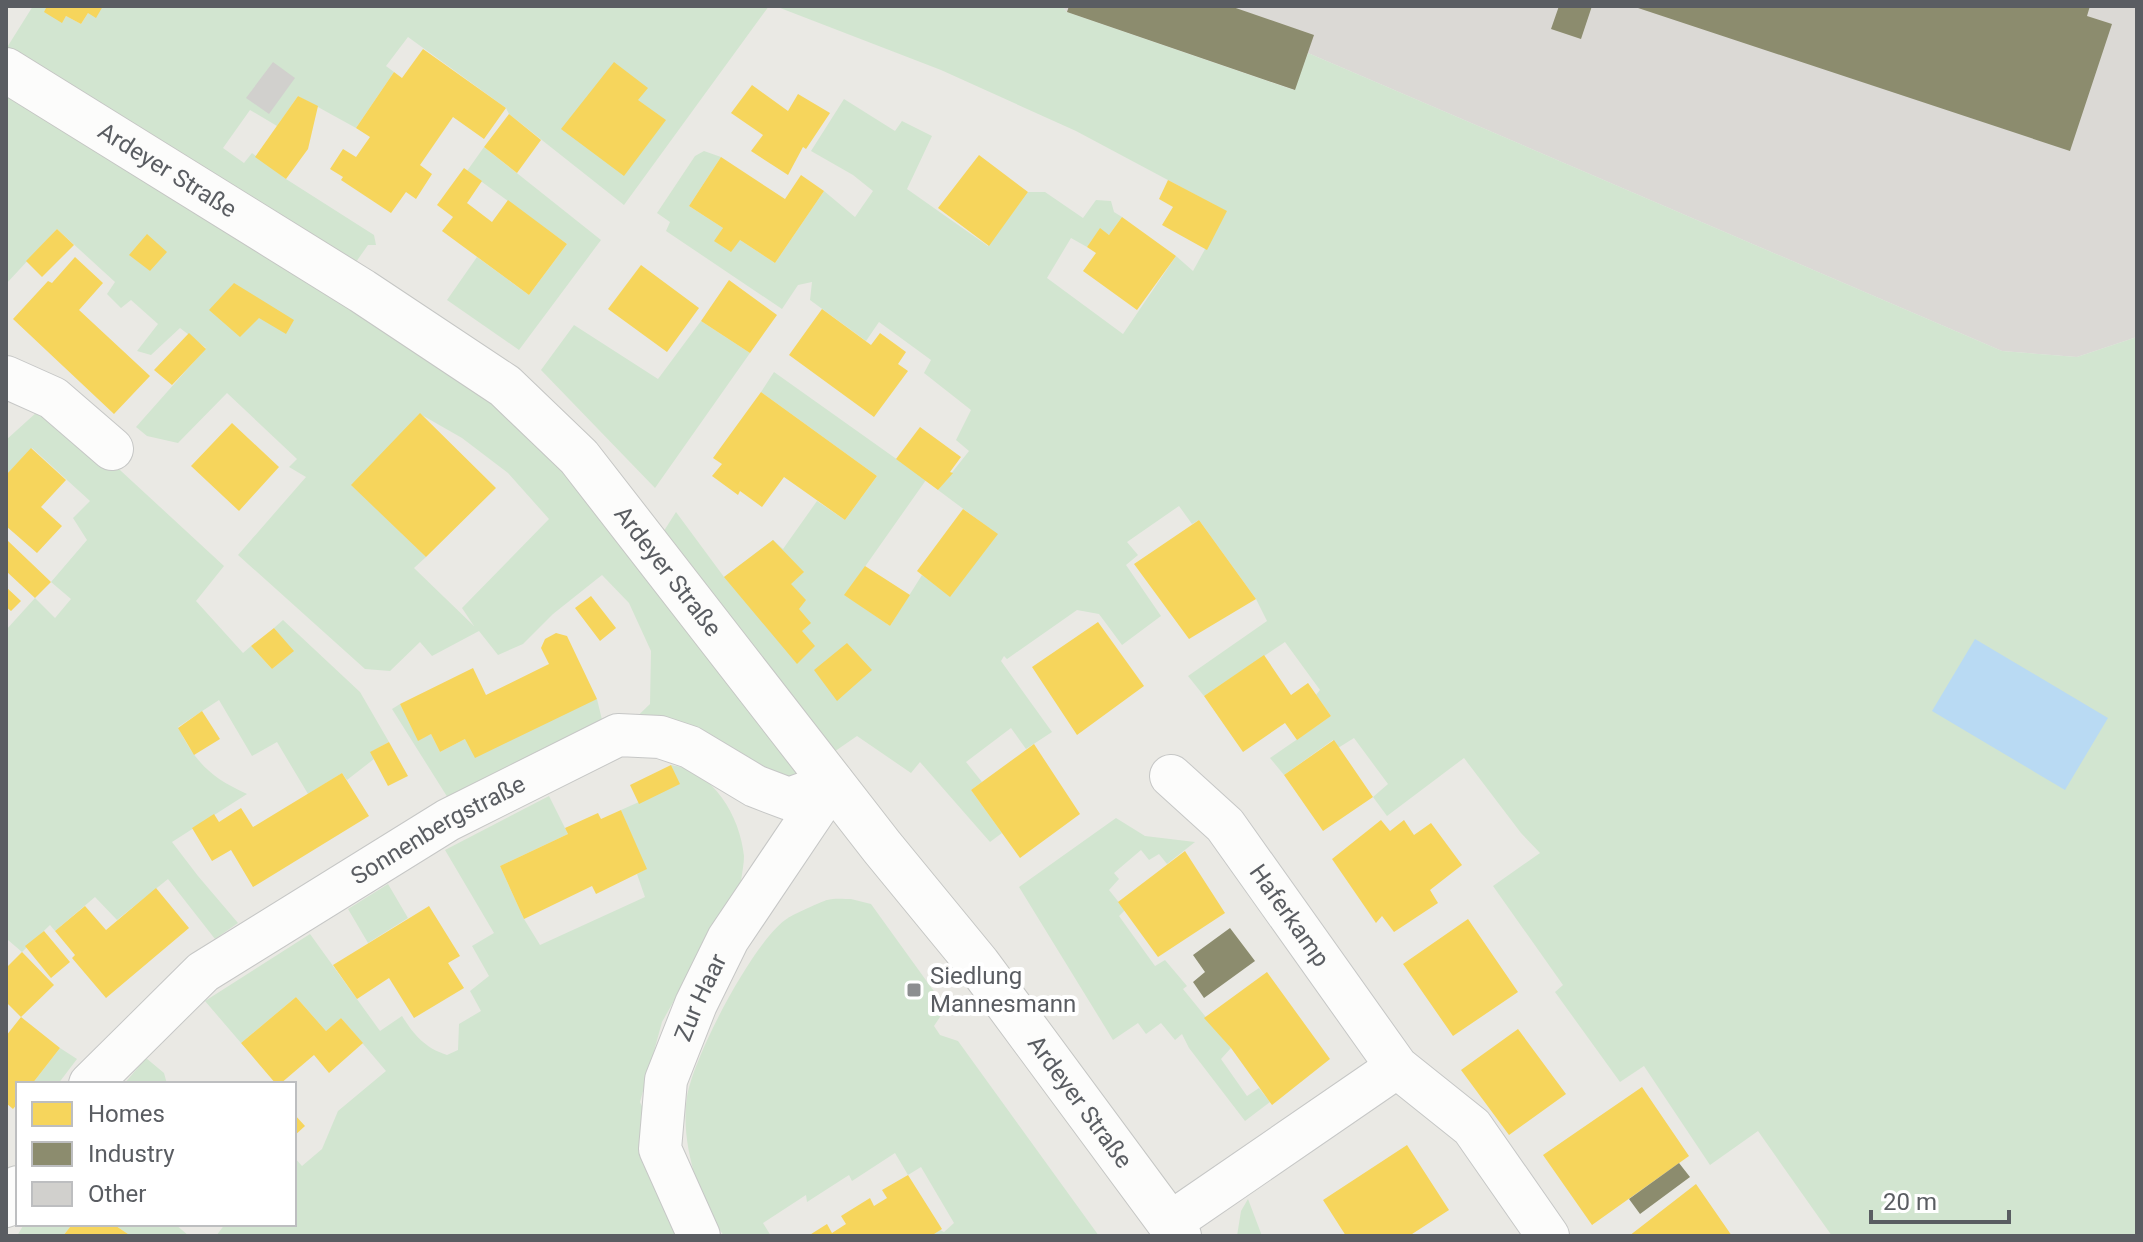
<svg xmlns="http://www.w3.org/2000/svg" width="2143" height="1242" font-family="Roboto,sans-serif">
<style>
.industrial{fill:#dbd9d5}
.green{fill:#d2e5d0;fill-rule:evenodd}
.water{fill:#b9daf3}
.homes{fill:#f6d55c}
.industry{fill:#8c8c6e}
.building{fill:#d1d0cd}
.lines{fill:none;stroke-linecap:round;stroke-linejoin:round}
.street-casing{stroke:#c6c7c6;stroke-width:44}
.secondary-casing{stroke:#c5c6c4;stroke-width:46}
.street{stroke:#fcfcfb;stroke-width:42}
.secondary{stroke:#fcfcfb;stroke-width:44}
.poi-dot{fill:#8c8e90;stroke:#fff;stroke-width:3}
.labels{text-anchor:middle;stroke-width:8;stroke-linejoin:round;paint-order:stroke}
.street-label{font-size:24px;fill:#5a5d62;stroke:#fff}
.poi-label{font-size:24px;fill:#5a5d62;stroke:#fff;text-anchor:start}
</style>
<rect width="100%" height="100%" fill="#eae9e4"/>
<path class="industrial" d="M1062,6H2137V337L2077,357L2002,351L1308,53L1295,90L1067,12Z"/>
<path class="green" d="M33,6H47L62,22L66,16L81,24L88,13L103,6H769L624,205L509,114L506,108L408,37L386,66L394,72L356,128L298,96L277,126L250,110L223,148L244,163L252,153L286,179L374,235L376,245H368L344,279L434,337L653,548L676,512L724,577L773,540L783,549L817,501L845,520L877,476L761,392L774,372L926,480L845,595L890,626L922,575L950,596L997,534L938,490L969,451L956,440L971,410L924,373L931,360L879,322L866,341L810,300L812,282L798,285L782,309L666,231L670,222L657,213L695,156L704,151L721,157L689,206L723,228L715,241L740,240L775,263L824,191L855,217L873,191L853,175L811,151L844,99L895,131L902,121L932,136L907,189L988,246L1028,192H1045L1083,218L1096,200L1111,201L1114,212L1122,217L1109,235L1100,229L1087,247L1071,238L1047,278L1123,334L1176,256L1193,271L1226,211L1076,131L941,70L775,6H1062L1067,12L1294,90L1308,53L2002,351L2077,357L2137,337V1236H1832L1758,1131L1710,1165L1644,1066L1620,1082L1555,992L1563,985L1493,886L1540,853L1521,833L1464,758L1387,816L1373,797L1388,784L1354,738L1338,748L1333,740L1284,775L1270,758L1331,716L1316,695L1320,690L1285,642L1204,696L1188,676L1267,621L1256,599L1199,520L1192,524L1179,506L1127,542L1138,555L1126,565L1161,616L1122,645L1099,614L1077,610L1007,659L1004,656L1001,661L1052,732L1026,749L1011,728L966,762L982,782L971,790L1002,833L990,842L920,762L911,773L857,736L818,763L789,799L618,735L650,704L651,651L629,603L602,575L553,614L523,644L498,655L479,631L432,656L420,642L390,671L365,669L238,555L306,477L289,467L297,459L227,393L178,443L147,436L136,427L206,348L180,328L151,355L137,351L158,324L131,300L121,308L107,294L115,282L57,229L6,284V49ZM420,414L462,438L508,473L549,519L462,608L474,626L414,568L426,557L352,485Z
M484,147L601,240L519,350L447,300L477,257L529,295L567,244L467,171Z
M701,321L750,353L655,488L541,370L574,325L658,379Z
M37,412L69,423L224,566L196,601L243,653L251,646L272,669L293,651L274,628L283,620L360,692L389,742L371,752L374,759L347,780L342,773L308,794L277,742L252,756L219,700L178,727C196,763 210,777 247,794L172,842L198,876L238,923L215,939L168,879L117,920L95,897L55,931L50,925L22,952L8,940L6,942V630L35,598L55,618L71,599L51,582L87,540L73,518L90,501L32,448L6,475V440Z
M597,699L603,724L448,798L392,709L400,704L418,740L431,734L440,752L465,739Z
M671,765C713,770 740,816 744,856C744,864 742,873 741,881L662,1022L640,1102L699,1236H216L225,1224H294V1157L302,1166L322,1149L338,1111L386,1071L341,1018L326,1031L296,997L241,1043L205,1001L310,934L380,1031L402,1016C414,1035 425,1048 447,1055L458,1050L459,1024L481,1011L470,991L489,976L472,946L494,933L445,850L549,796L568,834L500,866L524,919L540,945L645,897L637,874L646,869L621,810L679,784Z
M1116,818L1145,836L1195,842L1167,864L1159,854L1149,860L1141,850L1114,873L1119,879L1109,890L1125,910L1119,916L1155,966L1165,960L1187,986L1183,989L1231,1048L1221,1059L1247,1096L1259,1088L1270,1102L1245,1121L1189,1048L1182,1034L1175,1040L1161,1023L1146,1034L1138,1023L1113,1040L1019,887Z
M388,884L408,918L368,943L348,909Z
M851,899L871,904L946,1008L934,1026L940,1035L958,1041L1099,1236H931L940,1230L944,1232L954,1223L921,1167L908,1175L895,1153L852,1181L849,1175L807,1202L806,1195L763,1223L771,1236H724C698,1200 680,1141 687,1097C693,1057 755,938 788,918C792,915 823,901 827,900C834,898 844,899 851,899Z
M60,1048L77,1059L58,1084H32Z
M146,1058L164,1073L167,1084H124Z
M1248,1199L1262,1236H1237L1241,1211Z
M24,1224H66L70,1227L63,1236H17Z
M113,1224H175L189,1236H131Z"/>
<path class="water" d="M1975,639L2108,718L2065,790L1932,711Z"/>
<path class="homes" d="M47,6H103L96,18L88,13L81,24L66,16L62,23L44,12Z
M423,49L506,108L484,139L453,117L420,165L432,174L416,199L406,192L391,213L341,180L343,177L330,169L343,149L356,157L370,137L356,128L394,72L402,78Z
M614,62L648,88L638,100L666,120L624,176L561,129Z
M752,85L788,111L798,94L830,113L806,149L803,147L788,175L751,151L763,135L731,113Z
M298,96L318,106L308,149L286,179L255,157Z
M509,114L541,140L517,173L484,147Z
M979,155L1028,192L989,246L938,208Z
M721,157L785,199L801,175L824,191L775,263L740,240L731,252L714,241L723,228L689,206Z
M464,168L482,181L467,203L492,222L508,200L567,244L529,295L442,231L453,217L437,205Z
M1168,180L1227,211L1207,250L1162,225L1173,207L1159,199Z
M1122,217L1176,256L1137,310L1083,271L1096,253L1087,247L1100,228L1109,235Z
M57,229L74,245L42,277L26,261Z
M147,234L167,252L150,271L129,255Z
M75,257L103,283L79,310L150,376L114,414L13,319L48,281L52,283Z
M641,265L699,308L667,352L608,309Z
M729,280L777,315L750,353L701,321Z
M234,283L294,320L286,334L259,318L240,337L209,310Z
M822,309L871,345L880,333L906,352L898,364L908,371L874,417L789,355Z
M189,333L206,349L172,385L154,370Z
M761,392L877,476L845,520L784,477L762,507L740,491L738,495L712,476L722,464L713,458Z
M420,413L496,488L426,557L351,485Z
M232,423L279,467L239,511L191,466Z
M920,427L961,457L950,472L953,473L938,490L896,459Z
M31,448L66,480L41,507L62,526L37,553L6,526V475Z
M963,509L998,534L950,597L917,571Z
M1199,520L1256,599L1189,639L1134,564Z
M7,540L51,582L35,598L6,571Z
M773,540L804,572L791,584L806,600L799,609L811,623L802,631L815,646L797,664L724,577Z
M865,566L910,595L890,626L844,595Z
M6,587L21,601L11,611L6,607Z
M591,596L616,628L600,641L575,608Z
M1098,622L1144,686L1077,735L1032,667Z
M274,628L294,651L272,669L251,646Z
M556,633L567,636L597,699L475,758L465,739L440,752L431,734L418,741L400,704L473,668L486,695L549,664L541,648L545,639Z
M847,643L872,670L837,701L814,670Z
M1264,655L1291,695L1308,683L1331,716L1297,740L1285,723L1243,752L1204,696Z
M202,711L220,739L194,755L178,728Z
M1334,740L1373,797L1323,831L1284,775Z
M389,742L408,776L388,786L370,752Z
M1034,744L1080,814L1020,858L971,790Z
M671,765L680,784L639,804L630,785Z
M342,773L369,816L253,887L231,850L212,861L192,828L214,814L219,822L241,808L253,827Z
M621,810L647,869L596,894L592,886L524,919L500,866L568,834L565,828L598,813L601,819Z
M1381,820L1390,831L1404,820L1414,835L1431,823L1462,865L1430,890L1438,903L1394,932L1382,916L1376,923L1332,859Z
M1185,851L1225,913L1158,957L1118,902Z
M156,888L189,928L106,998L72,958L75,955L55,931L85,906L106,930Z
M429,906L460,956L448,963L464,988L414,1018L389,978L357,999L333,965Z
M1468,919L1518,992L1453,1036L1403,964Z
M44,931L70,962L51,978L25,946Z
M22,952L54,985L21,1017L6,1002V968Z
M1267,972L1330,1059L1272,1105L1231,1048L1204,1018Z
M296,997L326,1031L341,1018L363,1043L329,1073L314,1055L280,1084H276L241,1043Z
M21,1017L60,1048L32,1084H18V1103L13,1109L6,1103V1036Z
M1518,1029L1566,1094L1509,1135L1461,1070Z
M1642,1087L1689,1156L1592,1225L1543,1155Z
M294,1114L305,1126L294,1136Z
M1407,1145L1449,1210L1409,1236H1346L1323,1200Z
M908,1175L942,1229L931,1236H808L827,1224L832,1233L846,1224L841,1216L870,1198L874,1206L887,1198L882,1190Z
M1696,1184L1732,1236H1629Z
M66,1224H113L131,1236H63L70,1227Z"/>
<path class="industry" d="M1069,6H1230L1314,35L1295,90L1067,12Z
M1559,6H1592L1581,39L1551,29Z
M2090,6L2087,16L2112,24L2070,151L1635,7Z
M1230,928L1255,961L1204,998L1193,982L1205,972L1193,955Z
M1679,1163L1690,1177L1640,1214L1629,1199Z"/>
<path class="building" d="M273,62L295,78L269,114L246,98Z"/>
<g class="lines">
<g class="street-casing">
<g id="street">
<path d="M6,377L53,398L112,449"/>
<path id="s1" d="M1171,776L1225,825L1397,1067L1472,1127L1548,1236"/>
<path id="s2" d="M90,1084L203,972L448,820L618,735L660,737L690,747L755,786L789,799L833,783"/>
<path d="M6,1206L18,1187"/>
<path d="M1170,1223L1397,1067"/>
<path id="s3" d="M699,1236L660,1149L666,1080L696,1004L728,939L833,783"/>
</g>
</g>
<g class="secondary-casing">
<g id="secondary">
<path id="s4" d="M6,70L362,291L505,386L579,457L882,847L978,964L1179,1236"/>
</g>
</g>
<use href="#street" class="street"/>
<use href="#secondary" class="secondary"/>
</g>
<rect class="poi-dot" x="906" y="982" width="16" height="16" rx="4"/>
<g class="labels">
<g class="street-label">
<text dy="8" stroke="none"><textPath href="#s4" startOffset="190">Ardeyer Straße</textPath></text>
<text dy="8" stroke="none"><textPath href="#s4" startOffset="838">Ardeyer Straße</textPath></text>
<text dy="8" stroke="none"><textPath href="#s2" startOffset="434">Sonnenbergstraße</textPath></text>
<text dy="8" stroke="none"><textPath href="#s1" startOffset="184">Haferkamp</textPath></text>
<text dy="8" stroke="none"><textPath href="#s3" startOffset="254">Zur Haar</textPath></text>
<text dy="8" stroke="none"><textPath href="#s4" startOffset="1510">Ardeyer Straße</textPath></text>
</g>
<g class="poi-label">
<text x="930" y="984">Siedlung<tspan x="930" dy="28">Mannesmann</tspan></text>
</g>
</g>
<rect width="2143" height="1242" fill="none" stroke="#5a5d62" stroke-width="16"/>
<rect x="16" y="1082" width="280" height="144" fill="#ffffff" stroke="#bdbec0" stroke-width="2"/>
<rect x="32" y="1102" width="40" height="24" fill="#f6d55c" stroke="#bdbec0" stroke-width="2"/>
<text x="88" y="1122" font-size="24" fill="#5a5d62">Homes</text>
<rect x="32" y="1142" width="40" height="24" fill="#8c8c6e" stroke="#bdbec0" stroke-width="2"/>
<text x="88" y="1162" font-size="24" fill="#5a5d62">Industry</text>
<rect x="32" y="1182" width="40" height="24" fill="#d1d0cd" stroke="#bdbec0" stroke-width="2"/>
<text x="88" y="1202" font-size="24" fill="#5a5d62">Other</text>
<path d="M1871 1210v12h138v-12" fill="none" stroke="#5a5d62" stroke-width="4"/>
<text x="1883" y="1210" font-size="24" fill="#5a5d62" stroke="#ffffff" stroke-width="6" paint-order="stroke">20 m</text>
</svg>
